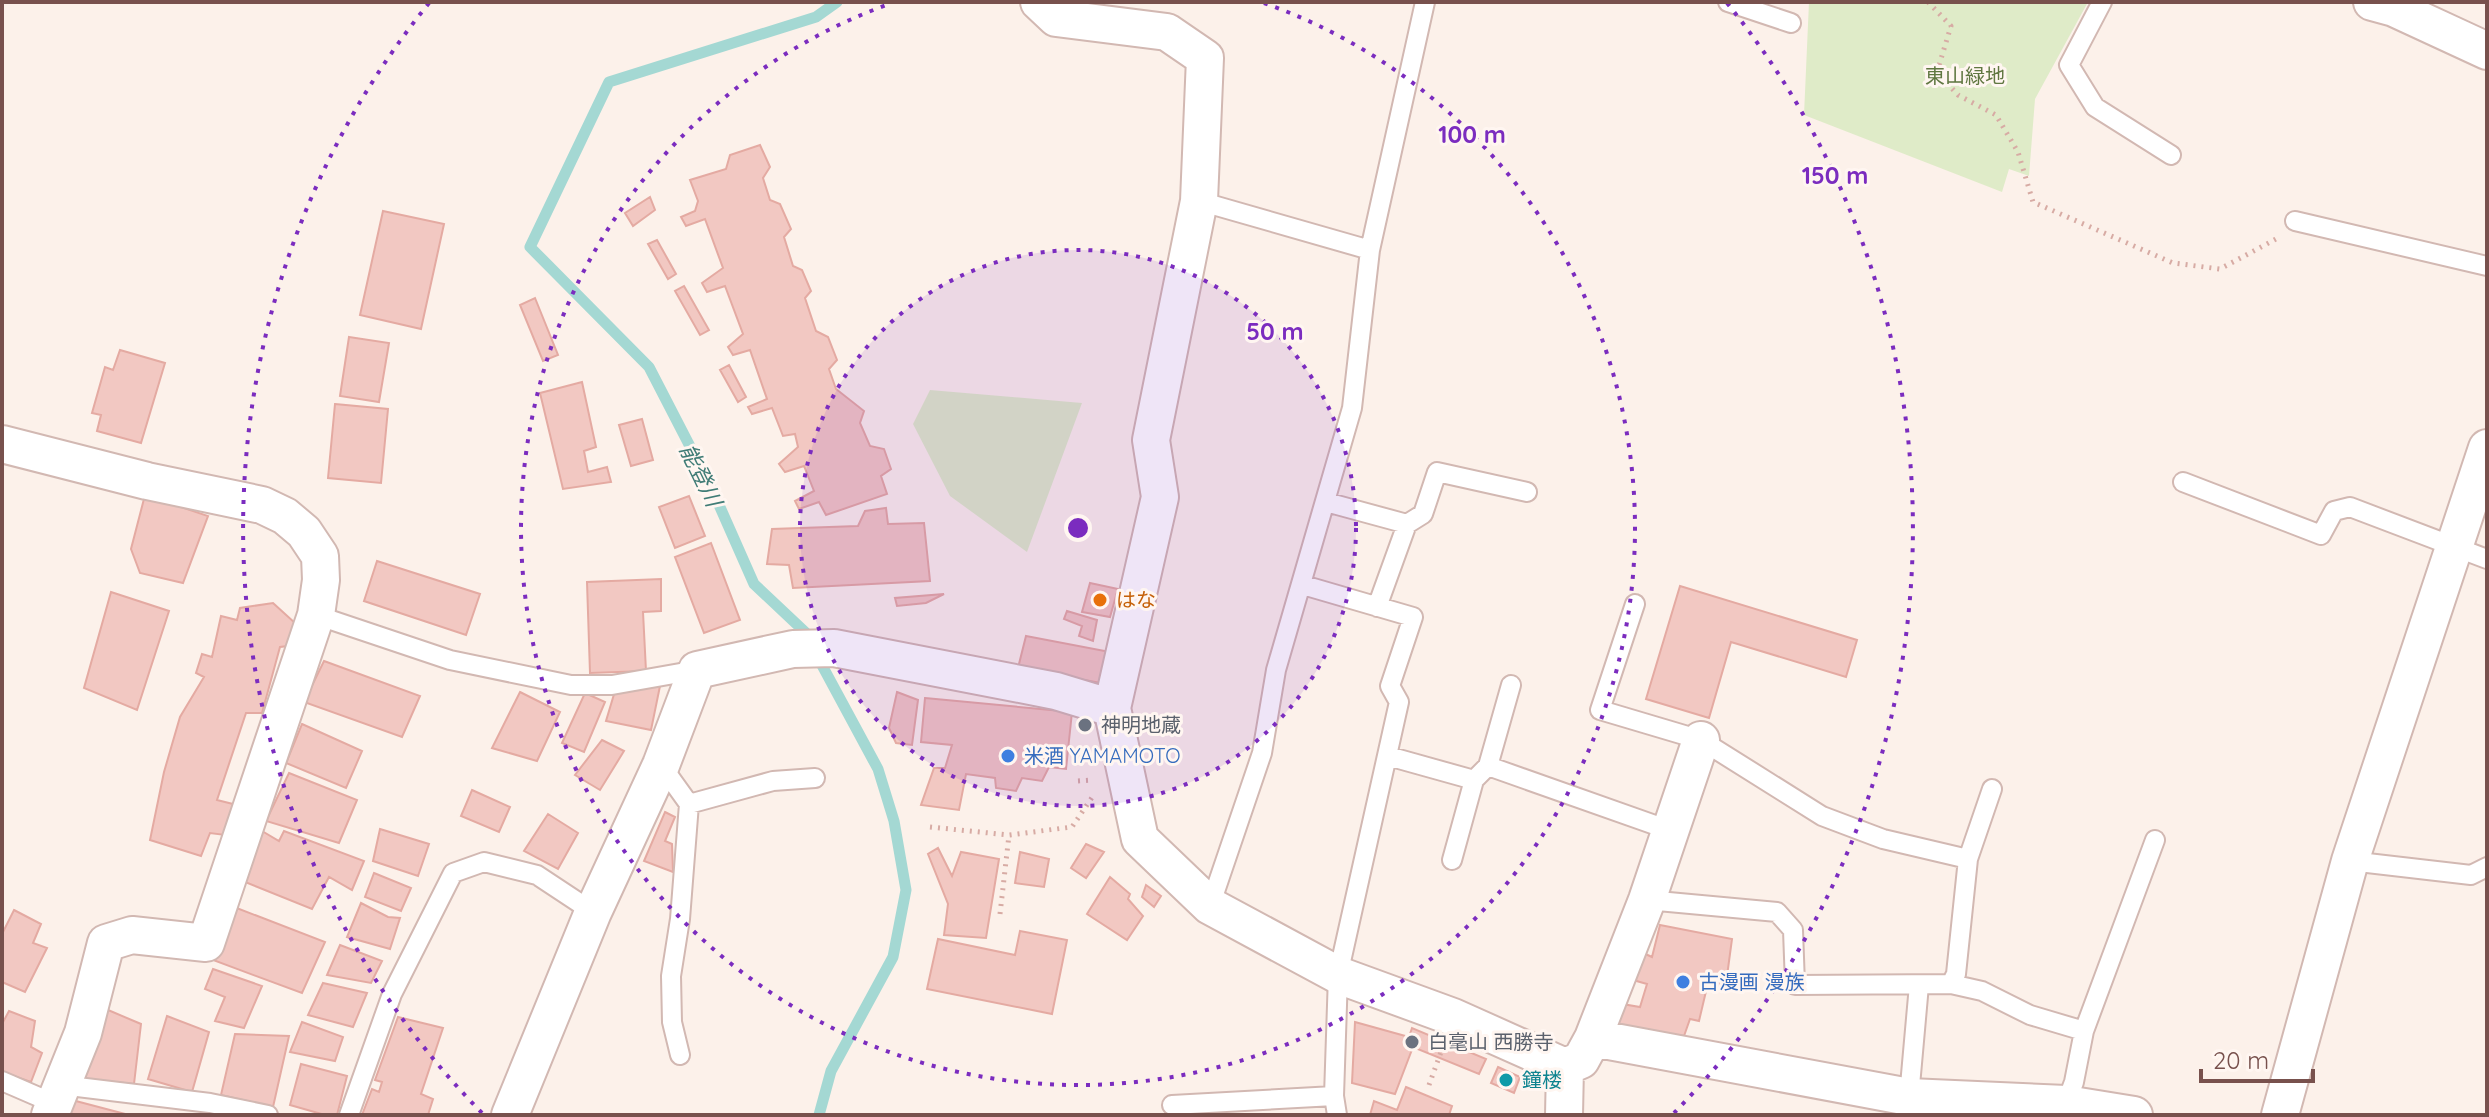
<svg xmlns="http://www.w3.org/2000/svg" width="2489" height="1117" font-family="Quicksand,'Noto Sans JP',sans-serif">
<style>
.green{fill:#dfebc8}
.lines{fill:none;stroke-linecap:round;stroke-linejoin:round}
.stream{stroke:#a4d8d3;stroke-width:11}
.building{fill:#f2c8c2;stroke:#e4aaa2;stroke-width:2}
.service-casing{stroke:#d2b8b2;stroke-width:22}
.minor-casing{stroke:#d2b8b2;stroke-width:40}
.path{stroke:#d7aba4;stroke-width:5;stroke-dasharray:2 6;stroke-linecap:butt}
.service{stroke:#fff;stroke-width:18}
.minor{stroke:#fff;stroke-width:36}
.ring{fill:none;stroke:#7b2cbf;stroke-width:4;stroke-dasharray:4 8}
.food-dot{fill:#e8710a;stroke:#fff6f1;stroke-width:3}
.worship-dot{fill:#6b7280;stroke:#fff6f1;stroke-width:3}
.shop-dot{fill:#3f7fe0;stroke:#fff6f1;stroke-width:3}
.culture-dot{fill:#0f9aa8;stroke:#fff6f1;stroke-width:3}
.labels{text-anchor:middle;stroke-width:6;stroke-linejoin:round;paint-order:stroke}
.park-label{font-size:20px;fill:#607741;stroke:#fff6f1}
.food-label{font-size:20px;fill:#c56008;stroke:#fff6f1;text-anchor:start}
.worship-label{font-size:20px;fill:#5b616d;stroke:#fff6f1;text-anchor:start}
.shop-label{font-size:20px;fill:#366cbe;stroke:#fff6f1;text-anchor:start}
.culture-label{font-size:20px;fill:#0d838f;stroke:#fff6f1;text-anchor:start}
.water-label{font-size:22px;font-style:italic;fill:#407c76;stroke:#fff6f1}
.centre{fill:#7b2cbf;stroke:#fff6f1;stroke-width:4}
.ring-label{font-size:24px;text-anchor:middle;font-weight:bold;fill:#7b2cbf;stroke:#fff6f1;stroke-width:6;stroke-linejoin:round;paint-order:stroke}
</style>
<rect width="100%" height="100%" fill="#fcf1ea"/>
<path class="green" d="M1809,2H2088L2035,99L2029,176L2009,169L2002,192L1804,115Z
M930,390L1082,403L1027,552L950,496L913,424Z"/>
<g class="lines">
<path class="stream" d="M809,641L805,632L754,584L712,489L649,367L530,247L609,82L816,17L837,2
M817,656L878,769L894,821L906,890L893,957L831,1071L819,1115"/>
</g>
<path class="building" d="M760,145L770,167L763,178L770,200L780,204L791,229L784,237L793,266L802,270L811,291L805,298L816,331L828,337L837,360L829,369L836,389L864,411L860,423L870,446L884,449L891,469L881,476L887,494L826,515L819,502L799,509L795,501L814,491L804,466L785,472L779,464L798,447L795,434L783,436L772,408L752,414L748,407L767,399L750,350L733,355L728,347L743,334L725,286L707,292L702,283L723,268L705,219L686,226L681,217L695,211L698,201L690,180L726,169L730,155Z
M650,197L655,210L633,226L625,213Z
M383,211L444,224L421,329L360,315Z
M657,240L676,274L668,279L648,244Z
M684,286L709,330L700,335L675,291Z
M535,298L558,355L543,361L520,305Z
M349,337L389,343L379,402L340,396Z
M120,350L165,363L141,443L97,431L101,415L92,413L105,367L113,370Z
M729,365L746,397L738,402L720,370Z
M582,382L596,447L584,451L588,472L607,467L611,482L563,489L540,393Z
M335,404L388,409L381,483L328,478Z
M642,419L653,460L631,466L619,425Z
M145,495L208,516L183,583L140,573L131,549Z
M689,496L705,536L675,548L659,507Z
M886,508L888,524L924,523L930,581L793,588L789,565L767,564L772,529L858,526L865,511Z
M711,543L740,620L704,633L675,557Z
M377,561L480,594L466,635L364,601Z
M661,579V611L643,612L646,671L590,673L587,582Z
M1090,583L1118,589L1110,617L1082,612Z
M1680,586L1857,640L1846,677L1731,642L1709,718L1646,699Z
M111,592L169,611L137,710L84,688Z
M944,594L926,603L897,606L895,598Z
M273,603L295,623L288,646L280,647L262,713H246L217,800L233,804L225,835L210,833L201,856L150,840L164,772L180,717L204,677L196,673L202,654L212,657L221,616L237,620L240,608Z
M1067,611L1097,620L1093,641L1079,636L1082,626L1064,619Z
M1026,636L1110,652L1101,683L1018,668Z
M324,661L420,696L402,737L304,702Z
M660,686L651,730L606,721L615,691Z
M520,692L560,712L537,761L492,748Z
M897,692L918,700L912,745L896,743L889,728Z
M585,693L605,702L584,752L562,743Z
M925,698L1072,712L1066,769L1049,767L1042,781L1022,778L1016,791L996,788L995,778L966,774L959,810L921,805L934,768H945L952,745L921,742Z
M302,724L362,751L346,788L286,763Z
M602,740L624,751L600,790L575,775Z
M289,773L357,800L339,843L266,821Z
M472,790L510,807L499,832L461,816Z
M665,812L675,817L665,841L672,844L673,872L644,861Z
M548,814L578,833L558,869L524,851Z
M380,829L429,844L418,876L373,861Z
M262,831L279,841L284,831L364,861L352,890L329,877L312,909L245,882Z
M1086,844L1104,852L1086,878L1071,868Z
M938,848L952,876L961,852L999,859L986,938L944,935L948,904L928,854Z
M1020,852L1049,859L1044,887L1015,883Z
M374,873L411,888L401,911L365,897Z
M1110,877L1130,894L1128,899L1143,916L1127,940L1087,914Z
M1146,885L1161,896L1154,907L1142,897Z
M361,903L388,917L400,918L390,949L347,937Z
M234,907L325,942L302,993L213,960Z
M14,910L41,924L33,943L47,948L25,992L2,982V934Z
M1660,925L1732,939L1725,991L1707,987L1699,1021L1690,1019L1684,1036L1617,1028L1622,1004L1640,1007L1647,984L1633,980L1641,952L1652,957Z
M1020,931L1067,940L1052,1014L927,989L938,939L1015,955Z
M340,945L382,961L371,983L327,975Z
M213,969L262,986L244,1028L215,1021L225,997L205,989Z
M323,983L367,993L353,1027L308,1015Z
M101,1007L141,1024L134,1084L75,1078Z
M9,1011L35,1021L31,1047L42,1053L31,1082L2,1072V1024Z
M167,1016L209,1032L192,1092L148,1079Z
M398,1017L443,1028L421,1094L433,1099L428,1115H362L372,1089L379,1092L382,1082L375,1080Z
M302,1022L343,1037L335,1061L290,1052Z
M1355,1022L1409,1037L1412,1028L1486,1059L1479,1074L1413,1047L1395,1094L1352,1083Z
M235,1034L289,1036L273,1107L221,1095Z
M301,1064L347,1076L337,1115H325L290,1105Z
M1498,1067L1520,1077L1514,1093L1491,1083Z
M1406,1087L1452,1106L1449,1115H1370L1374,1101L1397,1110Z
M72,1100L129,1115H67Z"/>
<g class="lines">
<g class="service-casing">
<path id="service" d="M1728,2L1791,23
M2102,2L2069,65L2095,107L2171,155
M1199,201L1370,250
M2295,221L2487,266
M2183,482L2321,535L2334,511L2350,507L2487,559
M1326,502L1407,524
M1303,585L1413,617L1390,686L1399,702L1338,975L1334,1096L1337,1115
M1635,604L1600,710L1701,740L1822,816L1883,839L1968,859
M1377,607L1407,524L1423,514L1437,472L1527,492
M316,615L450,660L571,685H612L697,670
M1388,756L1474,780L1488,766L1672,831
M661,765L689,804L773,781L815,778
M1488,766L1511,685
M1452,860L1474,780
M2350,861L2471,875L2487,867
M1647,900L1777,912L1793,930L1795,985L1951,984L1982,991L2030,1015L2084,1031
M1210,906L1262,753L1276,670L1352,408L1370,250L1425,2
M1951,984L1956,974L1968,859L1992,789
M680,1055L672,1022L671,976L680,919L689,804
M2,1081L55,1104
M61,1085L210,1103L268,1115
M1909,1097L1919,985
M1172,1105L1334,1096
M2064,1109L2074,1082L2084,1031L2155,840
M349,1115L392,994L453,873L484,862L537,875L593,912"/>
</g>
<g class="minor-casing">
<path id="minor" d="M1039,2L1056,18L1167,32L1205,58L1199,201L1151,440L1160,497L1112,708
M2372,2L2394,8L2487,51
M2,444L147,481L262,505L285,516L304,532L320,556L321,580L316,615L206,943L132,935L106,943L83,1033L50,1115
M1593,1038L1909,1097L2066,1104L2134,1115
M510,1115L593,912L661,765L697,670L793,649L834,648L1056,691L1112,708L1140,839L1210,906L1338,975L1453,1017L1565,1067L1581,1060L1593,1038L1647,900L1701,740
M1564,1115L1565,1067
M2280,1115L2350,861L2487,448"/>
</g>
<path class="path" d="M1928,2L1951,26L1937,72L1958,95L1996,115L2018,152L2033,202L2173,263L2220,269L2276,239
M1078,781L1093,780
M930,827L1009,835L1072,827L1093,796
M1000,914L1009,835
M1429,1085L1441,1052"/>
<use href="#service" class="service"/>
<use href="#minor" class="minor"/>
</g>
<circle cx="1078" cy="528" r="278" fill="#7b2cbf" fill-opacity=".12"/>
<g class="ring">
<circle cx="1078" cy="528" r="278"/>
<path d="M1264 3A557 557 0 1 1 892 3"/>
<path d="M482 1113A835 835 0 0 1 429 3M1727 3A835 835 0 0 1 1674 1113"/>
</g>
<circle class="food-dot" cx="1100" cy="600" r="8"/>
<g class="worship-dot">
<circle cx="1085" cy="725" r="8"/>
<circle cx="1412" cy="1042" r="8"/>
</g>
<g class="shop-dot">
<circle cx="1008" cy="756" r="8"/>
<circle cx="1683" cy="982" r="8"/>
</g>
<circle class="culture-dot" cx="1506" cy="1080" r="8"/>
<g class="labels">
<g class="park-label">
<text x="1965" y="83">東山緑地</text>
</g>
<g class="food-label">
<text x="1116" y="607">はな</text>
</g>
<g class="worship-label">
<text x="1101" y="732">神明地蔵</text>
<text x="1428" y="1049">白毫山 西勝寺</text>
</g>
<g class="shop-label">
<text x="1024" y="763">米酒 YAMAMOTO</text>
<text x="1699" y="989">古漫画 漫族</text>
</g>
<g class="culture-label">
<text x="1522" y="1087">鐘楼</text>
</g>
<g class="water-label">
<text transform="translate(701 475) rotate(64)" y="8">能登川</text>
</g>
</g>
<circle cx="1078" cy="528" r="12" class="centre"/>
<g class="ring-label">
<text x="1472" y="143">100 m</text>
<text x="1835" y="184">150 m</text>
<text x="1275" y="340">50 m</text>
</g>
<rect width="2489" height="1117" fill="none" stroke="#78514d" stroke-width="8"/>
<path d="M2201 1069v12h112v-12" fill="none" stroke="#78514d" stroke-width="4"/>
<text x="2213" y="1069" font-size="24" fill="#78514d" stroke="#fff6f1" stroke-width="6" paint-order="stroke">20 m</text>
</svg>
